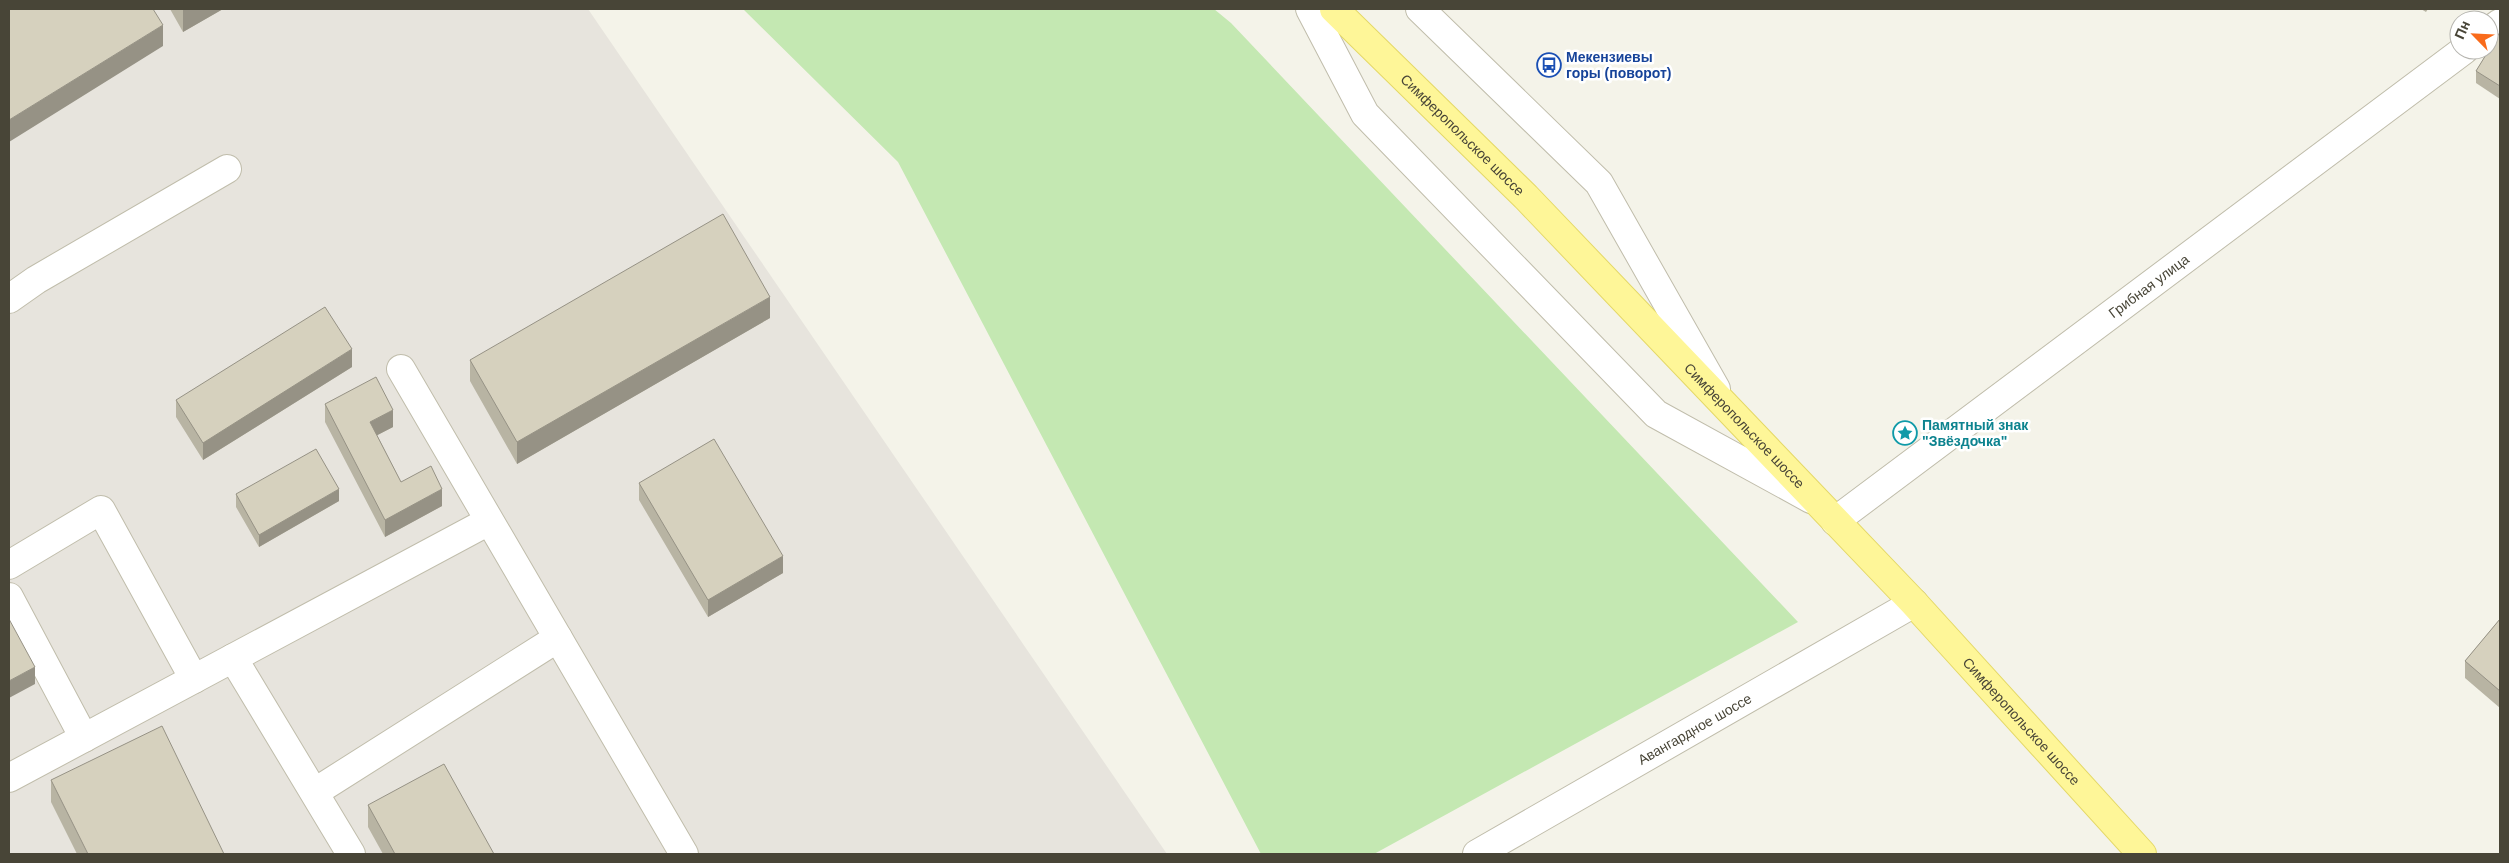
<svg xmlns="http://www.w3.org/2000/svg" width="2509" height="863" font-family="Arial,sans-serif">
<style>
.industrial{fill:#e7e4dd}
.green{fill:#c4e8b2}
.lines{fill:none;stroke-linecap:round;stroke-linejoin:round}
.minor-casing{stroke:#c0bdab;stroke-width:30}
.major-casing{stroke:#e4d867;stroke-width:30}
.minor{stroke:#fff;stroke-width:28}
.major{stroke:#fef698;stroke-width:28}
.wall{fill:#b8b4a3}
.shaded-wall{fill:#969285}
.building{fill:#d6d1be;stroke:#969285}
.labels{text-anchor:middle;stroke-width:5;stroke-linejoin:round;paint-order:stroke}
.transit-label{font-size:14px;font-weight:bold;fill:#164399;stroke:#fff;text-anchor:start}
.street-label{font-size:14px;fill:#484537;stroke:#fff}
.culture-label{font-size:14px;font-weight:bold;fill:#0d838f;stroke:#fff;text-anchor:start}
</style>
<rect width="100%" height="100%" fill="#f4f3e9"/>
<path class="industrial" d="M9,9H588L1167,854H9Z"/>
<path class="green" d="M743,9H1214L1231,23L1798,622L1374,854H1261L898,162Z"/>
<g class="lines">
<g class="minor-casing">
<g id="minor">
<path d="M1310,9L1365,114L1656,414L1811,499"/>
<path d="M1420,9L1599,183L1716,389"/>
<path d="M2489,31L2500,23"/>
<path d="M9,299L36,280L227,169"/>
<path d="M401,369L684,854"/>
<path id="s1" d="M1835,521L2464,50"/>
<path d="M9,565L101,510L194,679"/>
<path d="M9,597L84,738"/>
<path d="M233,658L351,854"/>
<path d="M9,778L489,521"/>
<path d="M315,792L558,638"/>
<path id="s2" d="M1477,854L1914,603"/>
</g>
</g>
<g class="major-casing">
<g id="major">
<path id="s3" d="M1334,9L1526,197L1914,603L2142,854"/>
</g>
</g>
<use href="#minor" class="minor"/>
<use href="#major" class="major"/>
</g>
<path class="wall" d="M170,9H223L183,32Z
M2421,9H2428L2426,12Z
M2500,32V99L2476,83V71Z
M770,318L517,464L470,381V360Z
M352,367L203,460L176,417V400Z
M325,404L393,427L377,435L401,482L442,506L385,537L325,422Z
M639,483L783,573L708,617L639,500Z
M236,494L339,501L259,547L236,507Z
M2500,619V708L2465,678V661Z
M51,780L224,854H77L51,802Z
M368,805L494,854H383L368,827Z"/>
<path class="shaded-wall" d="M186,9H223L183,32V10Z
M163,25V46L9,142V120Z
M770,297V318L517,464V442Z
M352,349V367L203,460V443Z
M393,410V427L370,439V422Z
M339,489V501L259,547V535Z
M442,489V506L385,537V520Z
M783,556V573L708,617V600Z
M35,667V684L9,698V681Z"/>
<path class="building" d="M9,9H153L163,25L9,120Z
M2500,32V86L2476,71Z
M723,214L770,297L517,442L470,360Z
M325,307L352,349L203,443L176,400Z
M376,377L393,410L370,422L401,482L431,466L442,489L385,520L325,404Z
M714,439L783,556L708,600L639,483Z
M316,449L339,489L259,535L236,494Z
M9,619L35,667L9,681Z
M2500,619V691L2465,661Z
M162,726L224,854H88L51,780Z
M444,764L494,854H395L368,805Z"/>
<defs>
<g id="bus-ring" transform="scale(1.25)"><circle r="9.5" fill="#fff" stroke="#1a4fb4" stroke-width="1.5"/><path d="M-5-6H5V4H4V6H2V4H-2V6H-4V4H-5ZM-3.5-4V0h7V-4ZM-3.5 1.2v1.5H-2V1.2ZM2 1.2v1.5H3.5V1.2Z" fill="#1a4fb4"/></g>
<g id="sight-ring" transform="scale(1.25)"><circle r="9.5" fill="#fff" stroke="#0f9aa8" stroke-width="1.5"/><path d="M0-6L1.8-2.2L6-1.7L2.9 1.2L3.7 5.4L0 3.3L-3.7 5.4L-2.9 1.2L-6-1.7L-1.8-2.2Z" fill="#0f9aa8"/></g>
</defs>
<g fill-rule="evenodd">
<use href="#bus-ring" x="1549" y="65"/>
<use href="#sight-ring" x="1905" y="433"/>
</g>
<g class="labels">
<g class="transit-label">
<text x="1566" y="62">Мекензиевы<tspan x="1566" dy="16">горы (поворот)</tspan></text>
</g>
<g class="street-label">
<text dy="5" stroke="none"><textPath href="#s3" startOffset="180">Симферопольское шоссе</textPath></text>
<text dy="5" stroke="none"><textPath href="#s1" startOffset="392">Грибная улица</textPath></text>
<text dy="5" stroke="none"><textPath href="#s3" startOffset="585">Симферопольское шоссе</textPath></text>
<text dy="5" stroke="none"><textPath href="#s3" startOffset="990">Симферопольское шоссе</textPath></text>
<text dy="5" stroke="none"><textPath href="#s2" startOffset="251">Авангардное шоссе</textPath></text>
</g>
<g class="culture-label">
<text x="1922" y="430">Памятный знак<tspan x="1922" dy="16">"Звёздочка"</tspan></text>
</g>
</g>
<rect width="2509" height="863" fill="none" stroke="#484537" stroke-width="20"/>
<g transform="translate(2474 35) rotate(294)"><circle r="24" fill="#ffffff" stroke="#b6b5af"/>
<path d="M0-4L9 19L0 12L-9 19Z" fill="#f96b1b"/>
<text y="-8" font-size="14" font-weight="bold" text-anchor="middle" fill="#484537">Пн</text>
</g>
</svg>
